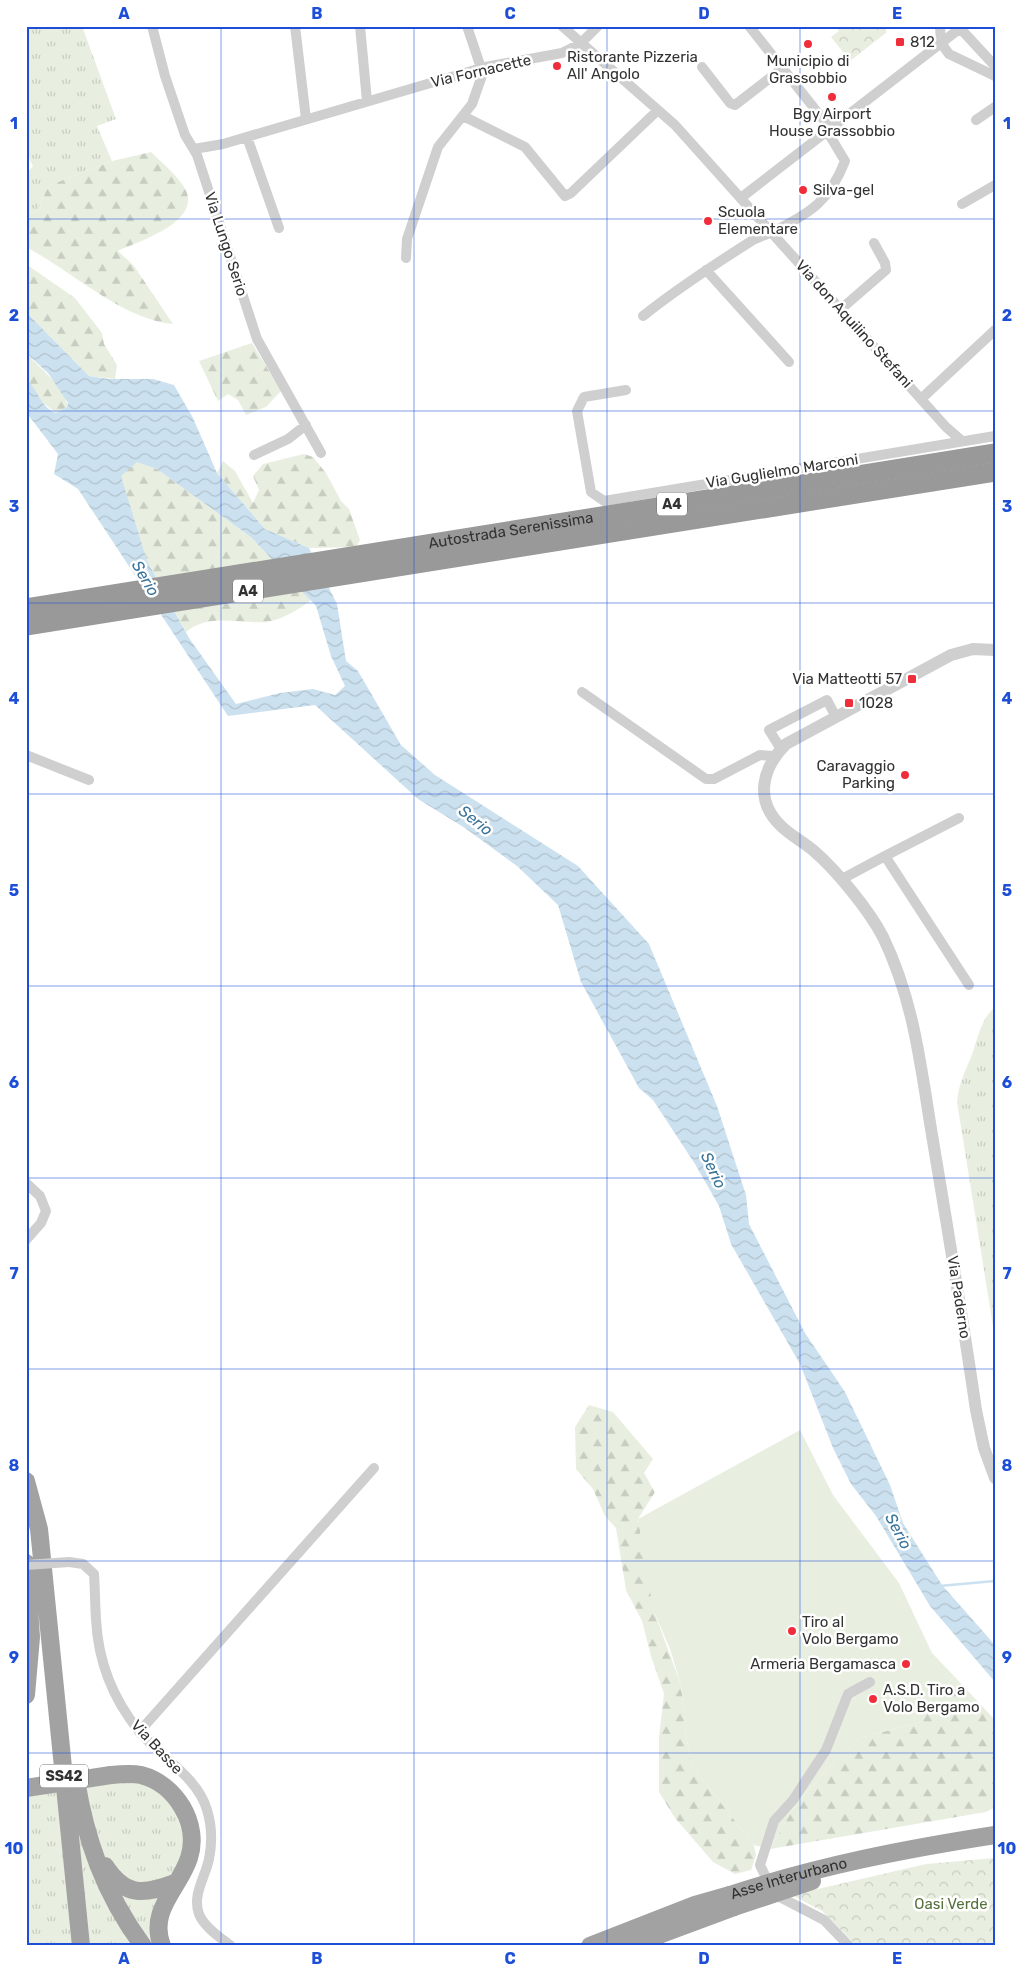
<svg xmlns="http://www.w3.org/2000/svg" width="1021" height="1972" font-family="Rubik,sans-serif">
<style>
.grass{fill:url(#grass-tufts)}
.forest{fill:url(#forest-firs)}
.park{fill:url(#park-crowns)}
.garden{fill:#e8efe0}
.water{fill:url(#water-waves);fill-rule:evenodd}
.lines{fill:none;stroke-linecap:round;stroke-linejoin:round}
.stream{stroke:#cce1ef;stroke-width:2.5}
.minor{stroke:#cfcfcf;stroke-width:10}
.tertiary{stroke:#cfcfcf;stroke-width:12}
.trunk{stroke:#a2a2a2;stroke-width:18}
.motorway{stroke:#999;stroke-width:19}
.minor-bridge{stroke:#cfcfcf;stroke-width:10}
.trunk-bridge{stroke:#a2a2a2;stroke-width:18}
.grid{fill:none;stroke:#1d4ed8;stroke-width:1;stroke-opacity:0.55}
.poi-dot{fill:#f02d3a;stroke:#fff;stroke-width:2}
.labels{text-anchor:middle;stroke-width:5;stroke-linejoin:round;paint-order:stroke}
.shield{fill:#fff;stroke:#707070;stroke-width:1}
.shield-label{font-size:14px;font-weight:bold;fill:#323232}
.poi-label{font-size:15px;fill:#323232;stroke:#fff;text-anchor:start}
.street-label{font-size:15px;fill:#323232;stroke:#fff}
.park-label{font-size:15px;fill:#54713b;stroke:#fff}
.water-label{font-size:16px;font-style:italic;fill:#39749b;stroke:#fff}
.neatline{fill:none;stroke:#1d4ed8;stroke-width:2}
.grid-label{font-size:16px;text-anchor:middle;font-weight:bold;fill:#1d4ed8}
</style>
<defs>
<pattern id="grass-tufts" width="24" height="20" patternUnits="userSpaceOnUse" patternTransform="scale(1.25)"><rect width="24" height="20" fill="#e8efe0"/><path d="M3 7l-1-3M5 7V3M7 7l1-3M15 17l-1-3M17 17v-4M19 17l1-3" fill="none" stroke="#c7cdc1"/></pattern>
<pattern id="forest-firs" width="22" height="20" patternUnits="userSpaceOnUse" patternTransform="scale(1.25)"><rect width="22" height="20" fill="#e8efe0"/><path d="M5 1l3.5 6h-7zM16 11l3.5 6h-7z" fill="#c7cdc1"/></pattern>
<pattern id="park-crowns" width="20" height="18" patternUnits="userSpaceOnUse" patternTransform="scale(1.25)"><rect width="20" height="18" fill="#e8efe0"/><path d="M2 6a3 3 0 1 1 6 0M12 15a3 3 0 1 1 6 0" fill="none" stroke="#c7cdc1"/></pattern>
<pattern id="water-waves" width="16" height="10" patternUnits="userSpaceOnUse" patternTransform="scale(1.25)"><rect width="16" height="10" fill="#cce1ef"/><path d="M0 5q4-4 8 0t8 0" fill="none" stroke="#b0c2cd"/></pattern>
</defs>
<rect width="100%" height="100%" fill="#fff"/>
<path class="grass" d="M26,26H82L116,119L97,126L112,161L48,186L37,212L26,213V174L33,166L26,152Z
M995,1007V1339L957,1102C959,1083 964,1074 971,1057C978,1039 980,1020 995,1007Z
M132,1781L147,1785L165,1797L174,1808L185,1840L176,1874L166,1882L135,1887C126,1880 115,1873 108,1865C98,1853 86,1801 87,1786Z
M58,1791L75,1946H26V1797Z
M76,1832H82L136,1946H88Z
M114,1886L158,1893L159,1946H148Z"/>
<path class="forest" d="M151,152C162,163 182,179 187,193C197,224 137,242 118,251L134,266L173,324C123,320 72,271 26,247V213L37,212L48,186L112,161Z
M26,264L75,298L102,333L104,344L117,365L115,379L89,376L26,312Z
M252,343L281,391L266,407L246,415L238,400L228,394L218,401L199,361Z
M26,353C36,365 69,390 67,407L56,413L42,402L26,379Z
M304,454L313,457L326,473L341,501L349,509L360,540L356,547L309,548L265,529L217,473L223,461L235,471L253,503L259,490L253,476L263,464Z
M137,461L157,469L252,538L311,600C298,610 282,620 265,622C237,624 209,613 186,632L147,561L120,476Z
M589,1405L613,1412L653,1459L644,1473L655,1492L638,1519L655,1614L681,1685L686,1734L692,1766L754,1845L756,1855L751,1870L735,1874L713,1862L675,1818L659,1792V1737L664,1694L651,1656L642,1621L626,1590L616,1528L605,1516L593,1489L576,1469L575,1427Z
M954,1676L995,1720V1807L986,1812L770,1849L794,1807L831,1765L860,1738L921,1722Z"/>
<path class="park" d="M835,26H882L887,32L850,61L831,37L839,31Z
M995,1858V1946H857L822,1911L792,1895L926,1864Z"/>
<path class="garden" d="M800,1430L833,1495L899,1583L932,1653L954,1676L921,1722L860,1738L831,1765L794,1807L770,1849L754,1845L692,1766L686,1734L681,1685L670,1649L653,1609L638,1519Z"/>
<path class="water" d="M26,312L89,376L109,379H153L174,385L193,418L217,473L265,529L309,548L337,604L346,661L358,671L401,745L435,775L578,866L649,944L717,1106L746,1195L749,1224L805,1333L845,1392L890,1485L903,1523L942,1585L995,1645V1682L930,1606L876,1516L851,1484L833,1448L800,1364L731,1244L719,1206L695,1164L653,1100L639,1088L581,982L558,905L517,866L465,828L418,799L315,705L228,716L78,489L54,474L58,454L26,412V379C38,389 40,407 56,413L67,407L68,403L48,373L26,353ZM137,462L157,469L252,538L316,606L331,656L345,686L335,695L313,689L280,693L236,704L189,638L147,561L121,476Z"/>
<g class="lines">
<path class="stream" d="M939,1586L995,1581"/>
<path class="minor" d="M152,26L165,76L185,135L197,155L257,339L321,453
M295,26L306,119
M360,26L367,101
M467,26L481,68
M562,26L675,125L946,427L962,441
M749,26L830,128
M940,26L941,43
M958,26L995,66
M941,43L949,54L995,76
M702,67L730,103L735,105L783,68
M463,116L525,147L565,196L571,193L658,110
M976,120L995,107
M247,137L279,228
M194,149L223,144L485,67L562,53L580,44L598,26
M742,197L963,26
M962,204L995,185
M406,258L407,239L438,147L472,104L485,67
M706,270L789,362
M841,309L886,270L885,263L874,243
M643,316C678,288 715,264 753,240C760,236 767,235 774,231C811,213 830,200 845,161L827,131
M626,390L584,397L577,411L591,492L604,501L995,436
M921,399L995,330
M254,455L288,439L306,425
M582,692L706,779H714L760,755L774,756
M781,749L769,730L827,700L836,717
M26,755L89,780
M885,856L959,818
M842,879L885,856L969,985
M26,1183L40,1196L46,1211L41,1223L26,1240
M69,1562L83,1564L94,1574C95,1589 95,1604 96,1619C98,1660 113,1699 139,1731C159,1756 198,1777 207,1810C212,1826 212,1844 209,1859C205,1878 192,1895 199,1914C204,1927 221,1938 231,1946
M139,1732L374,1468
M849,1946L824,1920L774,1894L760,1865L774,1821L793,1800L826,1750L848,1694L870,1682"/>
<path class="tertiary" d="M995,650L973,649L951,655L786,744C762,768 754,800 781,826C791,836 804,842 814,851C837,871 869,910 883,937C915,1003 921,1070 933,1141C948,1231 963,1320 976,1410L984,1448L995,1478"/>
<path class="trunk" d="M26,1481L39,1529L81,1946
M26,1563L31,1637L26,1695
M75,1774C85,1839 104,1893 143,1946
M111,1775C121,1774 132,1773 141,1775C176,1784 200,1824 189,1858C179,1889 148,1910 162,1946
M105,1866C125,1897 144,1895 175,1883
M590,1946L695,1905L730,1895
M629,1946L734,1907"/>
<g class="motorway">
<path id="s1" d="M26,608L995,453"/>
<path d="M26,626L995,472"/>
</g>
<path class="minor-bridge" d="M26,1565L69,1562"/>
<g class="trunk-bridge">
<path d="M26,1788L111,1775"/>
<path id="s2" d="M730,1895C817,1866 905,1849 995,1835"/>
<path d="M734,1907L812,1881"/>
</g>
</g>
<path class="grid" d="M221,26V1946M414,26V1946M607,26V1946M800,26V1946M26,219H995M26,411H995M26,603H995M26,794H995M26,986H995M26,1178H995M26,1369H995M26,1561H995M26,1753H995"/>
<g class="poi-dot">
<rect x="895" y="37" width="10" height="10" rx="2.5"/>
<circle cx="808" cy="44" r="5"/>
<circle cx="557" cy="66" r="5"/>
<circle cx="832" cy="97" r="5"/>
<circle cx="803" cy="190" r="5"/>
<circle cx="708" cy="221" r="5"/>
<rect x="907" y="674" width="10" height="10" rx="2.5"/>
<rect x="844" y="698" width="10" height="10" rx="2.5"/>
<circle cx="905" cy="775" r="5"/>
<circle cx="792" cy="1631" r="5"/>
<circle cx="906" cy="1664" r="5"/>
<circle cx="873" cy="1699" r="5"/>
</g>
<g class="labels">
<g class="shield">
<rect x="657" y="492.5" width="30" height="23" rx="4"/>
<rect x="233" y="579.5" width="30" height="23" rx="4"/>
<rect x="40" y="1764.5" width="48" height="23" rx="4"/>
</g>
<g class="shield-label">
<text x="672" y="509">A4</text>
<text x="248" y="596">A4</text>
<text x="64" y="1781">SS42</text>
</g>
<g class="poi-label">
<text x="910" y="47">812</text>
<text x="567" y="62">Ristorante Pizzeria<tspan x="567" dy="17">All' Angolo</tspan></text>
<text x="808" y="66" text-anchor="middle">Municipio di<tspan x="808" dy="17">Grassobbio</tspan></text>
<text x="832" y="119" text-anchor="middle">Bgy Airport<tspan x="832" dy="17">House Grassobbio</tspan></text>
<text x="813" y="195">Silva-gel</text>
<text x="718" y="217">Scuola<tspan x="718" dy="17">Elementare</tspan></text>
<text x="902" y="684" text-anchor="end">Via Matteotti 57</text>
<text x="859" y="708">1028</text>
<text x="895" y="771" text-anchor="end">Caravaggio<tspan x="895" dy="17">Parking</tspan></text>
<text x="802" y="1627">Tiro al<tspan x="802" dy="17">Volo Bergamo</tspan></text>
<text x="896" y="1669" text-anchor="end">Armeria Bergamasca</text>
<text x="883" y="1695">A.S.D. Tiro a<tspan x="883" dy="17">Volo Bergamo</tspan></text>
</g>
<g class="street-label">
<text transform="translate(481 71) rotate(-13)" y="5">Via Fornacette</text>
<text transform="translate(226 244) rotate(72)" y="5">Via Lungo Serio</text>
<text transform="translate(854 324) rotate(48)" y="5">Via don Aquilino Stefani</text>
<text transform="translate(782 471) rotate(-9)" y="5">Via Guglielmo Marconi</text>
<text dy="5" stroke="none"><textPath href="#s1" startOffset="491">Autostrada Serenissima</textPath></text>
<text transform="translate(959 1297) rotate(81)" y="5">Via Paderno</text>
<text transform="translate(157 1747) rotate(47)" y="5">Via Basse</text>
<text dy="5" stroke="none"><textPath href="#s2" startOffset="61">Asse Interurbano</textPath></text>
</g>
<g class="park-label">
<text x="951" y="1909">Oasi Verde</text>
</g>
<g class="water-label">
<text transform="translate(146 578) rotate(60)" y="6">Serio</text>
<text transform="translate(476 820) rotate(39)" y="6">Serio</text>
<text transform="translate(714 1170) rotate(65)" y="6">Serio</text>
<text transform="translate(899 1531) rotate(62)" y="6">Serio</text>
</g>
</g>
<rect width="1021" height="1972" fill="none" stroke="#ffffff" stroke-width="55"/>
<rect x="28" y="28" width="966" height="1916" class="neatline"/>
<g class="grid-label">
<text x="124" y="19">A</text>
<text x="317" y="19">B</text>
<text x="510" y="19">C</text>
<text x="704" y="19">D</text>
<text x="897" y="19">E</text>
<text x="14" y="129">1</text>
<text x="1007" y="129">1</text>
<text x="14" y="321">2</text>
<text x="1007" y="321">2</text>
<text x="14" y="512">3</text>
<text x="1007" y="512">3</text>
<text x="14" y="704">4</text>
<text x="1007" y="704">4</text>
<text x="14" y="896">5</text>
<text x="1007" y="896">5</text>
<text x="14" y="1088">6</text>
<text x="1007" y="1088">6</text>
<text x="14" y="1279">7</text>
<text x="1007" y="1279">7</text>
<text x="14" y="1471">8</text>
<text x="1007" y="1471">8</text>
<text x="14" y="1663">9</text>
<text x="1007" y="1663">9</text>
<text x="14" y="1854">10</text>
<text x="1007" y="1854">10</text>
<text x="124" y="1964">A</text>
<text x="317" y="1964">B</text>
<text x="510" y="1964">C</text>
<text x="704" y="1964">D</text>
<text x="897" y="1964">E</text>
</g>
</svg>
